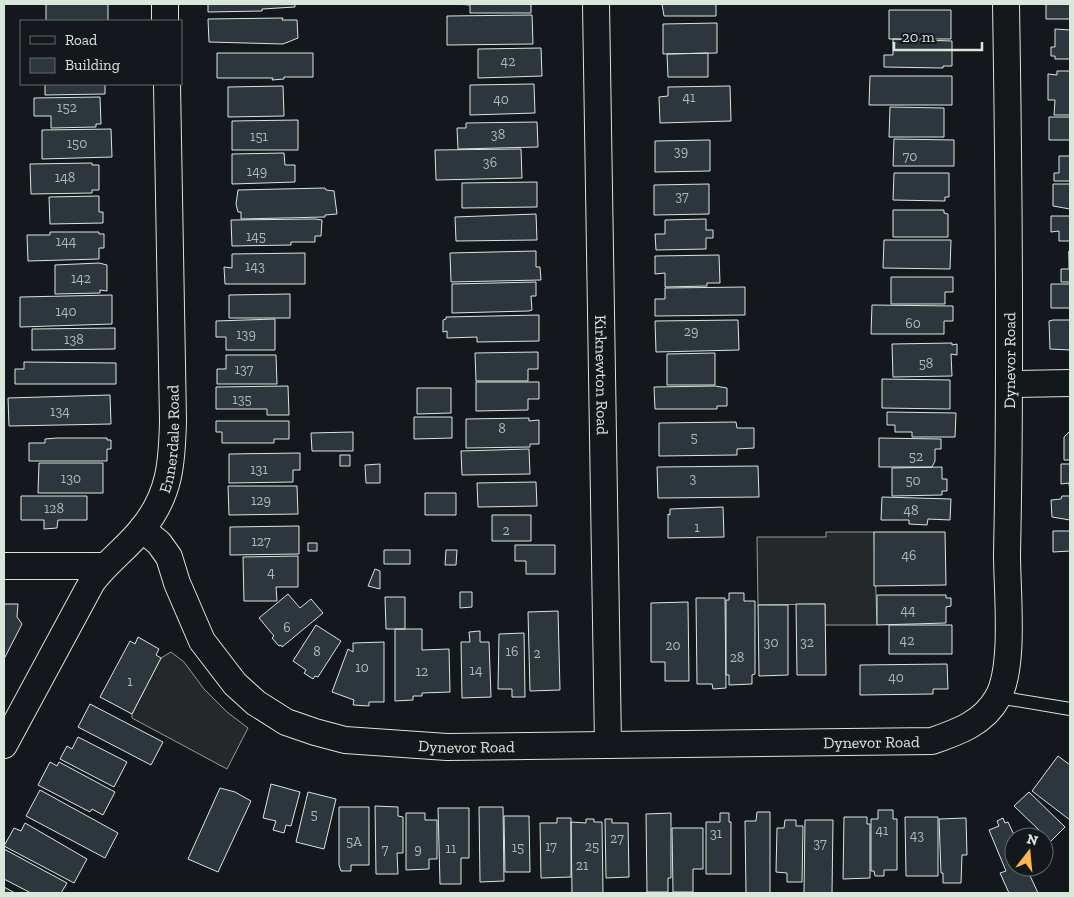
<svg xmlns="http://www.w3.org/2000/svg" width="1074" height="897" font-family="'Zilla Slab',serif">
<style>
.parking{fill:#24282b;stroke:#939e99}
.building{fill:#2c363c;stroke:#d8e6dc}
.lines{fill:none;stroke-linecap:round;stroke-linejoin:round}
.service-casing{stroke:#d8e6dc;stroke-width:14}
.minor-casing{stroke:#d8e6dc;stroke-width:28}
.service{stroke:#14181c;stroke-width:12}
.minor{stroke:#14181c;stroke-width:26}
.labels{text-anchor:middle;stroke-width:4;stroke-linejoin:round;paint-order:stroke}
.number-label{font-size:14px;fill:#adbab4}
.street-label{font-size:16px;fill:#d8e6dc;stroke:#14181c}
</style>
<rect width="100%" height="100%" fill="#14181c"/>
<path class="parking" d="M826,532H874L877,625H825V604L758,605L757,537H826Z
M171,652L184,662L204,689L227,712L248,728L227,769L132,718V714L161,658Z"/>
<path class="building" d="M46,4H108V21H46Z
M208,4H295V7L262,9V11L208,12Z
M456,4H531V13H470V5Z
M662,4H716V16H664Z
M1046,4H1070V19H1046Z
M889,10H951V39H889Z
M532,15L533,44L447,45V16Z
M283,18L282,20H297L298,38L283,44L209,42L208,19Z
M717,23V53L663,54V24Z
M1055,29L1070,30V59H1055V56H1051V47H1055Z
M893,39L952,41V66H943V68L884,67V55H893Z
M541,48L542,76L478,78V49Z
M217,53H313V77H284V79L272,80L273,78H217Z
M708,53V77H668L667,54Z
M1057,71H1070V115H1054L1055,100H1048V74L1057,75Z
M870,76H952V105H869Z
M45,84H105V94L45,95Z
M534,84L535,113L470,115V85Z
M283,86L284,116L228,117V87Z
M730,86L731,121L660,123L659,97L668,96V87Z
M100,97L101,124H96V127L51,128V116H34V98Z
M890,107L944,108V137H889Z
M1049,117H1070V140H1049Z
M298,120V150H232V121Z
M537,122L538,147L458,149L457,128H466V123Z
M111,129L112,157L42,159V130Z
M894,139L954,140V166H893Z
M710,140V171L655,172V141Z
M521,149L522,178L436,180L435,150Z
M284,153L285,165H295V182L232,184V154Z
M1059,156H1070V181H1054V173H1059Z
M92,163V165H99V190H92V193L31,194L30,164Z
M894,173H949V197H945V201L893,200Z
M537,182V207L462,208V183Z
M709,184V214L654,215V185Z
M1053,184H1070V209L1053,206Z
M325,188L326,190L334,191L337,214L325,215V217L241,219V212H238L236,204L238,190Z
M99,196V212H103V223L50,224L49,197Z
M893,210H944V213L948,214V237H893Z
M536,214L537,240L456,241L455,217Z
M1051,216H1070V241H1059V231L1051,232Z
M315,219L322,220L321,236H315V242H291V245L232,246L231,220Z
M706,219V230H713V238H706V249L656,250L655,234H665V220Z
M50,232H99V234H104V248H99V259L28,261L27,235H50Z
M884,240H951L950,269L883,268Z
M536,251V267H540L541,280L451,282L450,253Z
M1069,251L1070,282H1061V269H1069Z
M305,253V284H225L224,267L232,268V254Z
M719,255L720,283H707V286L665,287V273L655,274V256Z
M99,263L107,265V291L100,290V293L55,294V265Z
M891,277H953V292H945V304H891Z
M536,282V296H531L532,310L529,311L452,313V284Z
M1051,284H1070V308H1051Z
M745,287V315L655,316V299H665V288Z
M290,294V318H229V295Z
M112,295V324L20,327V297Z
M872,305L953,306V321H944V334H871Z
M539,315V341L477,342V337L447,338V331L443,332V320L446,319V317Z
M275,319V350H226V337H216V321Z
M738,320L739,350L656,352L655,321Z
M1053,320H1070V350L1050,349L1049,321Z
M115,328V349L32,350V329Z
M952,343V345L957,344V355L951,354L952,376L893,377L892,344Z
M538,352V369H528V381H476L475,353Z
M715,353V385H667V354Z
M226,355H276L277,384H217V369H226Z
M24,362L116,363V384H15V369H24Z
M882,379L950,380V409L882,408Z
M476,382H539V399H528V410L476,411Z
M288,386L289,415H267V409H216V387Z
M715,386L727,388V406H717V409H655L654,387Z
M417,388H451V413L417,414Z
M110,395L111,424L9,426L8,398Z
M887,412L956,413L955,437H912V432H895V425H887Z
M414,417H452V438L414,439Z
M529,418V421L539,420V444H530V447L466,448V419Z
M216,421H289V439H274V443H222V432H216Z
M736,422L737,428H754V448L737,449V455L659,456V423Z
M1070,431V460H1064V437Z
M353,432V451H312L311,433Z
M57,438H107V440H111V449H107V461H29V443H45V439Z
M879,438L941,439V449H935V461L932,467H879Z
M529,449L530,474L462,475L461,451Z
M300,453V470H293V482L229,483V454Z
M340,455H350V466H340Z
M39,463H103V493H38Z
M380,464V483H366L365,465Z
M1061,464H1070V493L1069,483L1061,484Z
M758,466L759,497L658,498L657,467Z
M942,467V479H947V491H942V495L892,496V468Z
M536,482L537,506L478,507L477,483Z
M228,486H297L298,514L229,515Z
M425,493H456V515H425Z
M21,496H87V520H58L57,528L44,529V520H21Z
M1062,496H1070V520L1052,517L1051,500L1061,499Z
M882,497L951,499L950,520L928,519L927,525L909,524V520H881Z
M723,507L724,537L668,538V514L670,515V509Z
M492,515H531V541H492Z
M299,526V554L230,555V527Z
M1053,531H1070V551L1053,552Z
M874,532H945L946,585L874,586Z
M308,543H317V551H308Z
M515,545H555V574H526V561H515Z
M384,550H410V564H384Z
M446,550H457L456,565H445Z
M298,556V587H276L277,601H244L243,557Z
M375,569L380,571V589L368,586Z
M460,592H472V607L460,608Z
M729,593H744V601H755V674L752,675V684L729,685V675H726V600H729Z
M288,594L300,608L311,599L323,613L282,647L281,645L279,646L272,638L274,636L259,618Z
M877,595H946V598H951V606L946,607V623L877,625Z
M385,597H405V629H386Z
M696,598H725L726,688L713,689L712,684H697Z
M688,602L689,681H665V662H651V603Z
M4,604H18L17,617L22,624L4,659Z
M796,604H825L826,675H797Z
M758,605H788V675L759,676Z
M558,611L560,690L530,691L528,612Z
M316,625L341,641L318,677L315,676L313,679L304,673L306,670L293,661Z
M889,625H952V654H889Z
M395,629H422V650L449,649L450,692L422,693V696H413V700L395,701Z
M480,631V642H489L491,697L462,698L461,642H470L469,632Z
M524,633L525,697H512V689H498L499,634Z
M138,637L159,649L156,655L161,658L132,714L100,697L130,641L135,644Z
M384,642V702H369V706L353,705L354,700L332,692L348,649L353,652V643Z
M947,664L948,689H933V694L860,695V665Z
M90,704L163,742L151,765L78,727Z
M78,737L127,762L114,787L60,759L67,746L72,749Z
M1058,756L1070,765V820L1032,791Z
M50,762L57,766L59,762L115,792L103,815L92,809L90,812L38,785Z
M271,784L300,792L291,826L286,825L284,833L273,830L276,821L263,818Z
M220,788L235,792L251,801L218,872L188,859Z
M40,790L118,833L105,858L26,816Z
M308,792L336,799L324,849L296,842Z
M1029,792L1065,827L1044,848V837H1034L1040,831L1014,806Z
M375,806L398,807V816L403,817V853H397L398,874H376Z
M339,807H369V865H351V871H341L339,865Z
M479,807H503L504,881L480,882Z
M438,808H469V858H461V884H440Z
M878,810H893V819H897V870H884V876H875L874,871H871V819H878Z
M757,812H770V893H746L745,821H756Z
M406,813H425V820H437V859H429V869L406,870Z
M671,813V878H668V892H647L646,814Z
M720,813H729V822H731V874H706V822H720Z
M504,816H529L530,872H505Z
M844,817H867V824H870V878L843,879Z
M905,817H938V876H906Z
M557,818H571V877L541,878L540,823H557Z
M966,818L967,855H962L961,883H943V873H941L939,819Z
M1003,818L1005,823L1008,822L1015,837L1014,867H1026L1038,893H1009L1000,873L1006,871L989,830L999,826L997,821Z
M586,819H594V822H602L603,893H572L571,822L586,823Z
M605,819H612V823H628L629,877L606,878Z
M785,820H796V826H803L802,882H787V873L776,872L777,828H784Z
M805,820H833L832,893H804Z
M25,823L87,859L74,883L4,846L14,828L21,831Z
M672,828H703V869H693V892H673Z
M4,849L67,883L61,893H31L4,879Z
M4,887L15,893H4Z"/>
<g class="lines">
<g class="service-casing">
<path id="service" d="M998,697L1070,709"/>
</g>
<g class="minor-casing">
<g id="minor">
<path d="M165,4V21"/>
<path id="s1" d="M596,4L608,745"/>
<path d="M1011,384L1070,383"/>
<path id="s2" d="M142,529L159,543L169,557L177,583L202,641L235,684L256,703L286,722L315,732L345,740L447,747L932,741C958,732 984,723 998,697C1015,666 1007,592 1007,554C1011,371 1009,187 1006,4"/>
<path d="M4,566H104"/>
<path id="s3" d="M4,745L92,582C107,562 127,548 142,529C170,495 172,463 173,421L167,84"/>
</g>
</g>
<use href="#service" class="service"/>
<use href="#minor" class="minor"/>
</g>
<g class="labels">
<g class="number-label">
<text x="508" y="66">42</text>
<text x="689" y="102">41</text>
<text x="501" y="104">40</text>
<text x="67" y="112">152</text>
<text x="498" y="139">38</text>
<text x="259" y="141">151</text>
<text x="77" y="148">150</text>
<text x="681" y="156">39</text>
<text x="910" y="161">70</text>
<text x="490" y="167">36</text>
<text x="257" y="176">149</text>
<text x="65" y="182">148</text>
<text x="682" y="201">37</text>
<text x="256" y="241">145</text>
<text x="66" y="246">144</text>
<text x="255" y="271">143</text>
<text x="81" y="283">142</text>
<text x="66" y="316">140</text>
<text x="913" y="328">60</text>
<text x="691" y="336">29</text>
<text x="246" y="339">139</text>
<text x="74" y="344">138</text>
<text x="926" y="368">58</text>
<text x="244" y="374">137</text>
<text x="242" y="404">135</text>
<text x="60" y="416">134</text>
<text x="502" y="433">8</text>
<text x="694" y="442">5</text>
<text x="916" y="461">52</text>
<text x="259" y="474">131</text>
<text x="71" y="483">130</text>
<text x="693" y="483">3</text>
<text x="913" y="485">50</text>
<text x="261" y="505">129</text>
<text x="54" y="513">128</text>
<text x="911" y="515">48</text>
<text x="697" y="532">1</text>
<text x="506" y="535">2</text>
<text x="261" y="546">127</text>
<text x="909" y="560">46</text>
<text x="271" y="577">4</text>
<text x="908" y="615">44</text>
<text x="287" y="632">6</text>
<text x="907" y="645">42</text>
<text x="771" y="647">30</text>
<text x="807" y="647">32</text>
<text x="673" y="650">20</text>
<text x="317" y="656">8</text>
<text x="512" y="656">16</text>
<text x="537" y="658">2</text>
<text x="737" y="662">28</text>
<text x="362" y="672">10</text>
<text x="476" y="675">14</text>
<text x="422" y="676">12</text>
<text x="896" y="682">40</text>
<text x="130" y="686">1</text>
<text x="314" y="819">5</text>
<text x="882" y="835">41</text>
<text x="716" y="838">31</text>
<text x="917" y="840">43</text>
<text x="617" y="843">27</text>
<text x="354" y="846">5A</text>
<text x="820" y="848">37</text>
<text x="551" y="851">17</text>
<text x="592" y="851">25</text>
<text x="518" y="852">15</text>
<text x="451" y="853">11</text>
<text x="385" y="854">7</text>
<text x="418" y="854">9</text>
<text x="582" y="870">21</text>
</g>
<g class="street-label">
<text dy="6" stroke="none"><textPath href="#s2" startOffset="1316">Dynevor Road</textPath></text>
<text dy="6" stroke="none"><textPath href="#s1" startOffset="371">Kirknewton Road</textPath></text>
<text dy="6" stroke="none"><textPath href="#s3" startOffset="355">Ennerdale Road</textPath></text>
<text dy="6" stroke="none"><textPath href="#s2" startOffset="836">Dynevor Road</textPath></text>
<text dy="6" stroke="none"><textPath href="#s2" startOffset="431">Dynevor Road</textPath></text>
</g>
</g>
<rect width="1074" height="897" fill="none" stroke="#d8e6dc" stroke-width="10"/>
<rect x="20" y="20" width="162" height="65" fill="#14181c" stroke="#626a69"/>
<rect x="30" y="36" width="25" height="8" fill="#14181c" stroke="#626a69"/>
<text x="65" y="45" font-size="15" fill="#d8e6dc">Road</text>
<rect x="30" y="58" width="25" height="15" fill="#2c363c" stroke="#626a69"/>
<text x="65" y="70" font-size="15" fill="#d8e6dc">Building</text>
<g transform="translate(1029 852) rotate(16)"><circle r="24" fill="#14181c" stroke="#626a69"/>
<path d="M0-4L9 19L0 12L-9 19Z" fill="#ffb74d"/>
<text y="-8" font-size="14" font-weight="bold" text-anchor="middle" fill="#d8e6dc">N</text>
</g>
<path d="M894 42v8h88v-8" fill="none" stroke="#d8e6dc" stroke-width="2.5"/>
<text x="902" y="42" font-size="15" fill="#d8e6dc" stroke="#14181c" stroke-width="4" paint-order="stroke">20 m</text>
</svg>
